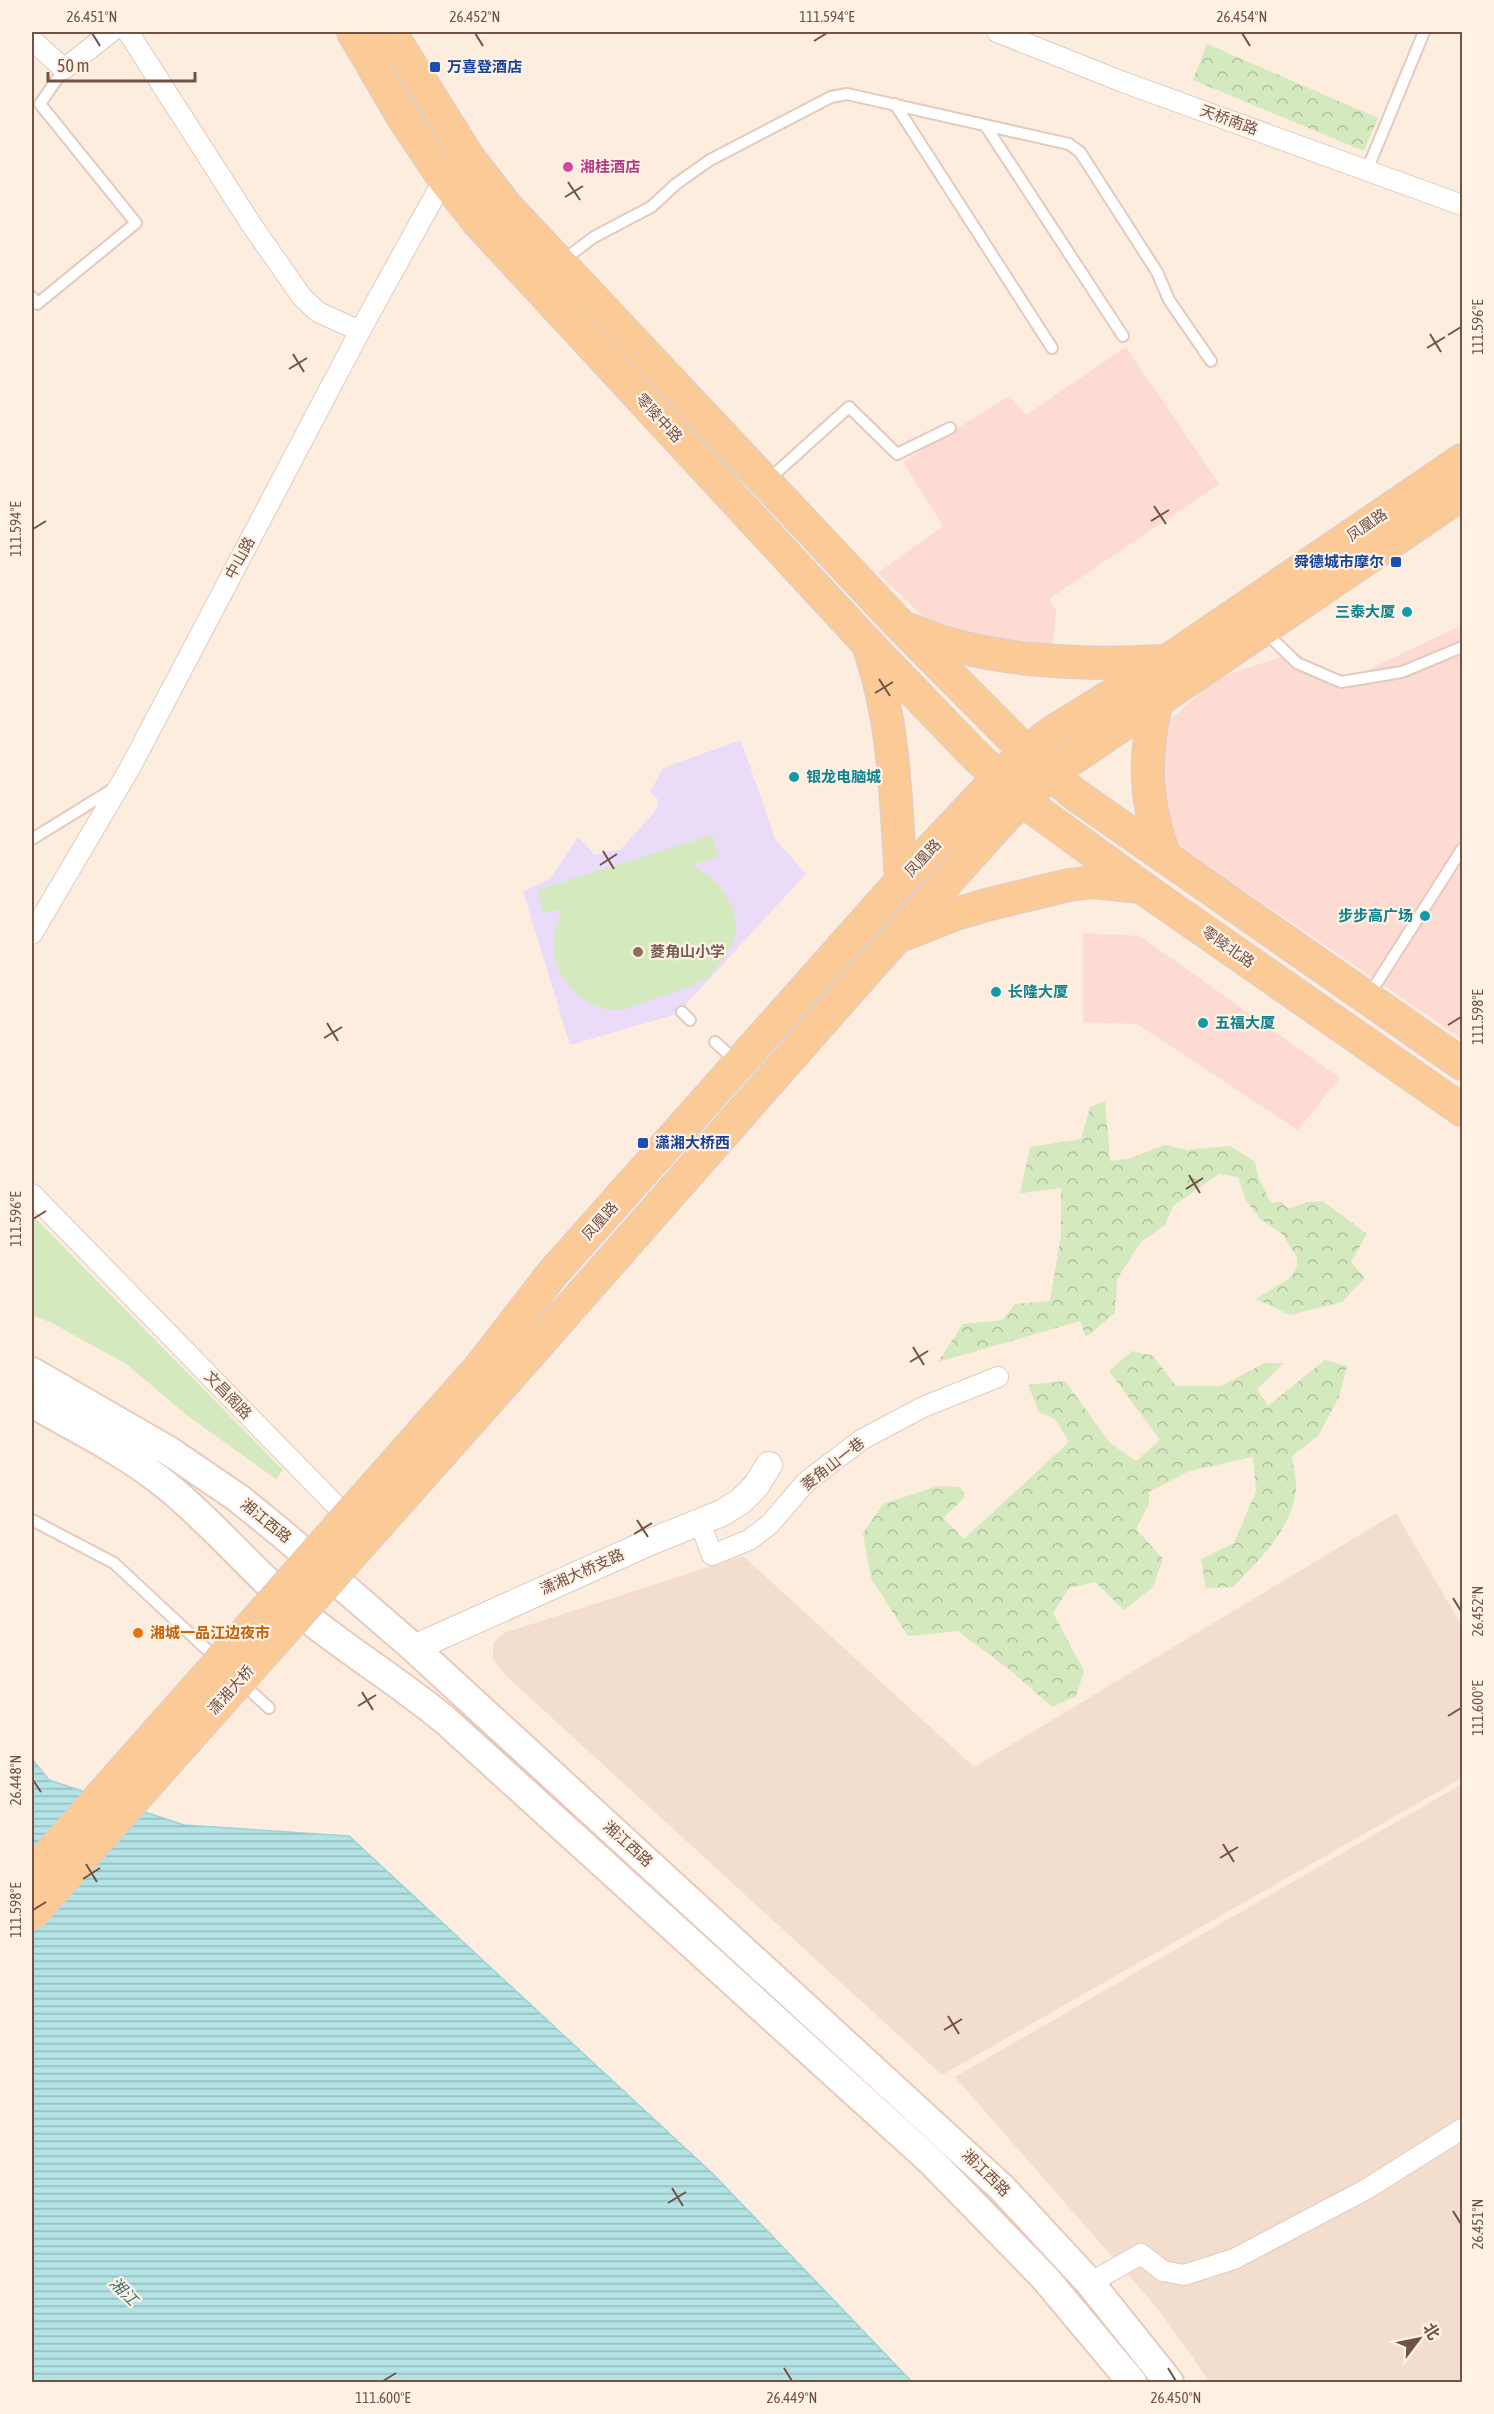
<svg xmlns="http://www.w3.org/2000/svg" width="1494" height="2414" font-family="'Asap Condensed','Noto Sans SC',sans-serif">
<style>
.residential{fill:#f3decd}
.commercial{fill:#fddad2}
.education{fill:#eadcf8}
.green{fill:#d4e9be}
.forest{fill:url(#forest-crowns)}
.water{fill:url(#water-rules);stroke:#9ad4d7;stroke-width:1.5}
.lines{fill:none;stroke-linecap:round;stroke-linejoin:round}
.service-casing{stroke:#e2cabe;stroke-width:14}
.minor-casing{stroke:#e2cabe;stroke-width:22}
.tertiary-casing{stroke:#e2cabe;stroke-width:28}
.secondary-casing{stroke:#e7cabb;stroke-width:32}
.primary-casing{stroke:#d8cecb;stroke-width:34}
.service{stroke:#fff;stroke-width:10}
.minor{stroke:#fff;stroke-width:20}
.tertiary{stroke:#fff;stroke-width:26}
.secondary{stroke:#fff;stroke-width:28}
.primary{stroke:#fcca96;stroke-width:32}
.primary-bridge-casing{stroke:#d8cecb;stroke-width:34;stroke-linecap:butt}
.primary-bridge{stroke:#fcca96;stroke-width:32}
.ticks{fill:none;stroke:#725147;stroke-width:2}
.transit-dot{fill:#1a4fb4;stroke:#fff2e5;stroke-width:2}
.hotel-dot{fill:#d1479c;stroke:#fff2e5;stroke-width:2}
.culture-dot{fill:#0f9aa8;stroke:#fff2e5;stroke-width:2}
.education-dot{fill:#8d6e63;stroke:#fff2e5;stroke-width:2}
.food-dot{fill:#e8710a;stroke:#fff2e5;stroke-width:2}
.labels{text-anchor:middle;stroke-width:4.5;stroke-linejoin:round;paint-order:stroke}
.transit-label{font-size:15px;font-weight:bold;fill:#164399;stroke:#fff2e5;text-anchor:start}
.street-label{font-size:15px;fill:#725147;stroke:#fff2e5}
.hotel-label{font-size:15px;font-weight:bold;fill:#b23c85;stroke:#fff2e5;text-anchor:start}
.culture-label{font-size:15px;font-weight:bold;fill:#0d838f;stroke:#fff2e5;text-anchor:start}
.education-label{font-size:15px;font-weight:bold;fill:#785e54;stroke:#fff2e5;text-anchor:start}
.food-label{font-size:15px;font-weight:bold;fill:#c56008;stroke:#fff2e5;text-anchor:start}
.water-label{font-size:16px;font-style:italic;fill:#3b7578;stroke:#fff2e5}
.neatline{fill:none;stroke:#725147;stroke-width:2}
.ticks-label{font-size:15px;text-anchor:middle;fill:#725147}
</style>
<defs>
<pattern id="forest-crowns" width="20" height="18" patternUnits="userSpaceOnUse" patternTransform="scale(1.5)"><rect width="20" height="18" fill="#d4e9be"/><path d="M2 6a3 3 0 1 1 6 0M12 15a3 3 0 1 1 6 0" fill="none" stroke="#b0bf9c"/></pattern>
<pattern id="water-rules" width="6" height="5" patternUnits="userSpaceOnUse" patternTransform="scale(1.5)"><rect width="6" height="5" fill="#b4e3e5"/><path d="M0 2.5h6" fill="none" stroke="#97babb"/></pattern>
</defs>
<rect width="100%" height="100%" fill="#fceddf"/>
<path class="residential" d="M1396,1513L1462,1626V1778L942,2075L503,1673L493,1659V1643L504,1633L743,1556L974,1767Z
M1462,1784V2382H1210L1158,2309L955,2077Z"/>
<path class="commercial" d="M1126,347L1219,484L1049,599L1056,609L1052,654L932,625L878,573L943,526L903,462L1009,396L1026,415Z
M1462,625V1039L1244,890L1177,849L1157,807L1166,724L1217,678L1296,652L1336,685Z
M1083,933L1140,936L1340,1078L1298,1130L1137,1024L1083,1022Z"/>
<path class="education" d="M741,740L775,839L806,874L677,1014L570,1045L523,891L550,879L578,837L595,855L621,849L658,808L657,798L650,792L663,768Z"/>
<path class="green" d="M712,835L718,857L692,865C726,884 752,922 724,958C718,966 711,976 702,981C689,988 673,992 659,997C645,1002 626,1012 611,1010C591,1008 578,997 566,982C548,958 551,934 563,909L544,913L537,890Z
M32,1215L283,1470L276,1479L188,1416L126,1364L52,1323L32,1315Z"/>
<path class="forest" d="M1207,44L1378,118L1364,151L1193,80Z
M1105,1101L1110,1161L1128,1159L1165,1145L1187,1150L1230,1146L1255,1162L1258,1177L1271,1203L1282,1202L1288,1209L1307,1202L1323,1201L1367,1234L1351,1262L1365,1278L1342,1302L1290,1315L1256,1299L1291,1277L1297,1266V1257L1282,1234L1260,1219L1246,1200L1238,1177L1219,1174L1173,1206L1165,1225L1141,1242L1117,1279L1115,1313L1086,1337L1080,1321L938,1362L963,1324L1003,1320L1015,1304L1050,1301L1061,1235V1188L1020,1193L1030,1147L1081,1139L1090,1107Z
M1132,1351L1153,1356L1176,1386H1221L1265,1363H1284L1257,1389L1268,1406L1325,1360L1347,1366L1339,1397L1318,1436L1292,1456C1293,1466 1297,1479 1296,1489C1292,1529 1259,1560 1233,1587L1206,1588L1201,1559L1234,1543L1256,1491L1253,1457L1189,1471L1149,1492V1504L1136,1529L1163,1559L1153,1587L1124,1610L1095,1582L1069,1588L1053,1613L1084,1671L1076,1696L1052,1707L1010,1670L958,1631L908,1636L871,1578L863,1533L883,1504L938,1486L961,1487L965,1497L943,1518L964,1539L1069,1442L1055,1419L1039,1412L1028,1385L1065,1381L1110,1443L1136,1461L1160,1440L1109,1371Z"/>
<path class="water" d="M32,1759L49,1780L184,1825L349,1836L713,2174L912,2382H32Z"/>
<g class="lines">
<g class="service-casing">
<path id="service" d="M895,104L1052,348
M985,125L1123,336
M1367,170L1424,32
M562,261L594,237L651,207L676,184L710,160L831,97L847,94L1069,144L1080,152L1157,272L1169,300L1211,361
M32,297L37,304L136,223L40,104L64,69
M768,480L849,407L897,454L950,428
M1264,631L1297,663L1341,682L1402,672L1462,647
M32,839L113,789
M1369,995L1462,849
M682,1012L690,1020
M715,1042L737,1062
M32,1520L114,1563L217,1659
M241,1682L269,1708"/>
</g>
<g class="minor-casing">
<path id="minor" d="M128,32L253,227L302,297L318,312L360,331
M997,32L1123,82L1462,205
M32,40L64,69L111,32
M32,934L130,768L360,331L444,179
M32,1194L355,1525
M700,1523L712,1555L749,1540L770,1524L806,1482L861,1440L923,1407L998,1377
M1090,2283L1141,2254L1163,2271L1184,2275L1234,2259L1365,2190L1462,2129"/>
</g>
<g class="tertiary-casing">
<path id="tertiary" d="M414,1648L650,1542L722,1513L741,1501L756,1486L769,1465"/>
</g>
<g class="secondary-casing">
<path id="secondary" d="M32,1372L169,1451L238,1498L280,1532L414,1648L1002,2188L1090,2283L1169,2382
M32,1403C77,1429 127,1453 167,1486C214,1524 253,1572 299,1611C346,1650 398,1681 445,1720L932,2162L1044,2277L1132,2382"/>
</g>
<g class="primary-casing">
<path id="primary" d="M353,32L402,116L444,179L478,222L868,644L973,753L1022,800L1150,893L1462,1110
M390,32L469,158L507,207L899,624L1026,752L1073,793L1462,1064
M908,629C980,662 1085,666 1163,661
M870,651C895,725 896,803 901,881
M1156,705C1143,760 1145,803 1165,857
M905,934L956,914L990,904L1069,885L1093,882L1141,887
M481,1366L552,1274L901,881L998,778L1026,752L1051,733L1167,661L1462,460
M503,1384L869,968L1005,817L1050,774L1462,494"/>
</g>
<use href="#service" class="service"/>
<use href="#minor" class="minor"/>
<use href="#tertiary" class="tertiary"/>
<use href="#secondary" class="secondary"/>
<use href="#primary" class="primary"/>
<g class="primary-bridge-casing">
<path id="primary-bridge" d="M32,1874L481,1366
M32,1914L503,1384"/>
</g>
<use href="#primary-bridge" class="primary-bridge"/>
</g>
<path class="ticks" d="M92,33L100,46M475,33L483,46M1242,33L1250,46M814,41L827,33M568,182L580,200M565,197L583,186M1430,334L1441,352M1448,335L1461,327M1427,348L1445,337M293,354L304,372M289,369L307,358M1154,506L1166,524M1151,521L1169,510M33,529L46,521M879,679L890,696M875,693L893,682M603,851L614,869M600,865L617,854M327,1023L338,1041M1448,1025L1461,1017M324,1038L342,1027M1189,1175L1200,1193M1186,1189L1203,1178M33,1219L46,1211M913,1347L924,1365M910,1362L928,1351M637,1520L648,1537M634,1534L652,1523M1453,1598L1461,1611M362,1692L373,1710M358,1706L376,1695M1448,1716L1461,1708M33,1780L41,1792M1223,1844L1234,1862M1220,1858L1238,1847M86,1864L97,1882M83,1879L100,1868M33,1910L46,1902M948,2016L959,2034M944,2030L962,2019M672,2188L683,2206M668,2203L686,2192M1453,2211L1461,2224M784,2368L792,2381M1168,2368L1176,2381M383,2381L396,2373"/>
<g class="transit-dot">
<rect x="429" y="61" width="12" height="12" rx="3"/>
<rect x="1390" y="556" width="12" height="12" rx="3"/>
<rect x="637" y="1137" width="12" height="12" rx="3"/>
</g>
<circle class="hotel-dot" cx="568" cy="167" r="6"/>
<g class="culture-dot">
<circle cx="1407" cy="612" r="6"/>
<circle cx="794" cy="777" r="6"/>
<circle cx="1425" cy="916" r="6"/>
<circle cx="996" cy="992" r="6"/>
<circle cx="1203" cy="1023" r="6"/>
</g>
<circle class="education-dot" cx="638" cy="952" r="6"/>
<circle class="food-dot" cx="138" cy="1633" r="6"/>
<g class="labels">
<g class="transit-label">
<text x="447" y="72">万喜登酒店</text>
<text x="1384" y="567" text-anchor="end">舜德城市摩尔</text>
<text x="655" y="1148">潇湘大桥西</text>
</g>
<g class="street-label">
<text transform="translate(1229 120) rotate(20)" y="5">天桥南路</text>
<text transform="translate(659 418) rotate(47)" y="5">零陵中路</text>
<text transform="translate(1367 525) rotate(-34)" y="5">凤凰路</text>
<text transform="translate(240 558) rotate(-62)" y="5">中山路</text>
<text transform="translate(923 858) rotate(-47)" y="5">凤凰路</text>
<text transform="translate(1228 947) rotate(35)" y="5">零陵北路</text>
<text transform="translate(600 1221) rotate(-48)" y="5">凤凰路</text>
<text transform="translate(228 1395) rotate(46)" y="5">文昌阁路</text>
<text transform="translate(833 1464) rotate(-38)" y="5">菱角山一巷</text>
<text transform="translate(266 1521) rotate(39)" y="5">湘江西路</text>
<text transform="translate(582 1572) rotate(-24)" y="5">潇湘大桥支路</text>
<text transform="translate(231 1690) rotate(-48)" y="5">潇湘大桥</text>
<text transform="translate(628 1844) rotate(42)" y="5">湘江西路</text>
<text transform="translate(986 2173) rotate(44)" y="5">湘江西路</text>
</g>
<g class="hotel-label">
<text x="580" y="172">湘桂酒店</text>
</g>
<g class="culture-label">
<text x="1395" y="617" text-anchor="end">三泰大厦</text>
<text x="806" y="782">银龙电脑城</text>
<text x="1413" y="921" text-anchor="end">步步高广场</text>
<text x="1008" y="997">长隆大厦</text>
<text x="1215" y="1028">五福大厦</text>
</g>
<g class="education-label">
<text x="650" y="957">菱角山小学</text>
</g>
<g class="food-label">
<text x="150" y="1638">湘城一品江边夜市</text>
</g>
<g class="water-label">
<text transform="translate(124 2291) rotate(45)" y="6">湘江</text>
</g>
</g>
<rect width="1494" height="2414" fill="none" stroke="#fff2e5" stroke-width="66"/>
<g transform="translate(1419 2339) rotate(58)" stroke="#fff2e5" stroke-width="4.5" paint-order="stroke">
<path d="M0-4.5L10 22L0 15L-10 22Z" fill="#725147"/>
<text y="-9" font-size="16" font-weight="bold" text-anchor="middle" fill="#725147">北</text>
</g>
<path d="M48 72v9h147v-9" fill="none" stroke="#725147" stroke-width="3"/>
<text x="57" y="72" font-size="18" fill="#725147" stroke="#fff2e5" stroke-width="4.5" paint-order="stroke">50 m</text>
<rect x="33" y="33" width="1428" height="2348" class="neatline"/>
<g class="ticks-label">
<text x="92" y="22">26.451°N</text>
<text x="475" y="22">26.452°N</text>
<text x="827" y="22">111.594°E</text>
<text x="1242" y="22">26.454°N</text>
<text transform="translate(1478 327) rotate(-90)" y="5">111.596°E</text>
<text transform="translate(16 529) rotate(-90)" y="5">111.594°E</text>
<text transform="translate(1478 1017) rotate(-90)" y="5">111.598°E</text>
<text transform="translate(16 1219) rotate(-90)" y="5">111.596°E</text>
<text transform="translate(1478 1611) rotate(-90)" y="5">26.452°N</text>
<text transform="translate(1478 1708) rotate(-90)" y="5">111.600°E</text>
<text transform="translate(16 1780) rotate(-90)" y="5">26.448°N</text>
<text transform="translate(16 1910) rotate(-90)" y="5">111.598°E</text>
<text transform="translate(1478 2224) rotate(-90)" y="5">26.451°N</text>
<text x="383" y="2403">111.600°E</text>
<text x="792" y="2403">26.449°N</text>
<text x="1176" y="2403">26.450°N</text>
</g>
</svg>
